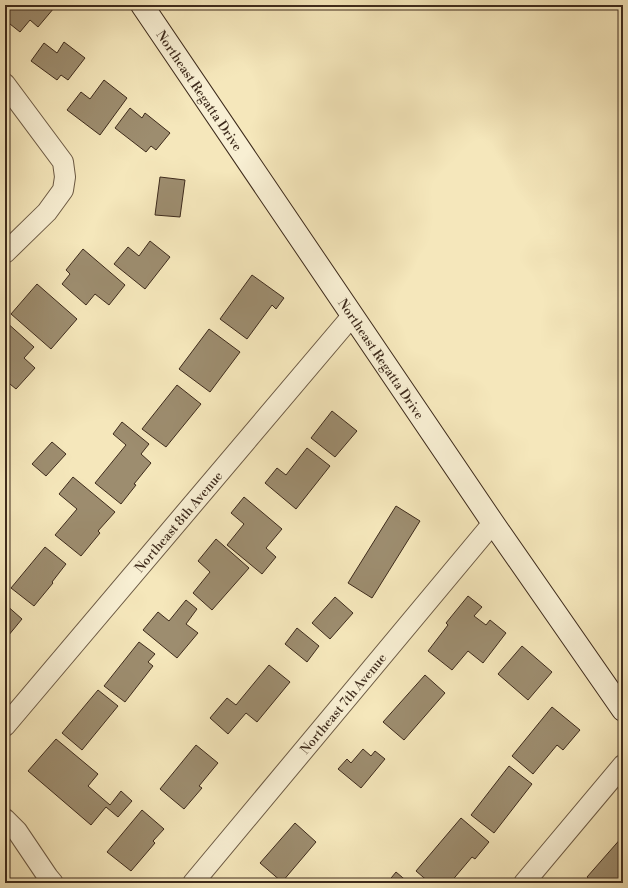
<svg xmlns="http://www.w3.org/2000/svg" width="628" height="888" font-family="'Libre Bodoni',serif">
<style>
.building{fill:#9d8d6f;stroke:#3e2b1c}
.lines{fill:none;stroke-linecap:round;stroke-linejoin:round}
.minor-casing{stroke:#6c5a44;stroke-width:22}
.secondary-casing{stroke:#3e2b1c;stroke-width:24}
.minor{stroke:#f8efd3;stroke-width:20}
.secondary{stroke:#f8efd3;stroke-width:22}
.labels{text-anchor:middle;stroke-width:3.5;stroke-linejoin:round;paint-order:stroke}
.street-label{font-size:13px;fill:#3e2b1c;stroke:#f8efd3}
</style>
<rect width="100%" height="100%" fill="#f5e7bb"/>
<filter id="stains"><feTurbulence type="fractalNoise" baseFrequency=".005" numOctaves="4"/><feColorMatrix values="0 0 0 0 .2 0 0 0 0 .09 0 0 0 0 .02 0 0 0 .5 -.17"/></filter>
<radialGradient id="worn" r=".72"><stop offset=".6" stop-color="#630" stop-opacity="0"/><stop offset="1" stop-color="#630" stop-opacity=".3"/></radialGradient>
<path class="building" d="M9,5H50L54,8L38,27L30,20L20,32L5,20V10Z
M64,42L85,58L68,80L61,75L57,80L31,61L44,43L57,53Z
M104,80L127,98L100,135L67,110L81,92L90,99Z
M130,108L142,118L145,113L170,133L156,150L151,146L146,152L115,128Z
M160,177L185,180L180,217L155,215Z
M150,241L170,257L145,289L114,264L128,247L139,256Z
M83,249L125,285L109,305L95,294L86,305L62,284L70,274L66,270Z
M252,275L284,298L276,309L272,305L247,339L220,319Z
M37,284L77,319L51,349L11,314Z
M5,321L34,347L24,358L35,368L16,389L5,380Z
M209,329L240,352L210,392L179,369Z
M177,385L201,404L166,447L142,429Z
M332,411L357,431L335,457L311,438Z
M122,422L149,444L141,454L151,463L134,484L136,485L121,504L95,483L126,445L113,434Z
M52,442L66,454L46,476L32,464Z
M307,448L330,466L296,509L265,483L277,468L286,475Z
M73,477L115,512L98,531L100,533L81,556L55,535L77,509L59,494Z
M244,497L282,529L266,548L276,557L262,574L227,545L244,524L231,513Z
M396,506L420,521L372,598L348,583Z
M216,539L249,568L212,610L193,593L210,572L198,561Z
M45,547L66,564L52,582L53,583L34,606L11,588Z
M468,596L482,607L474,616L486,625L490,620L506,633L483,663L468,651L452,670L428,651L448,625L446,623Z
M335,597L353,613L330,639L312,623Z
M186,600L197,609L186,624L198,633L177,658L143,630L158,612L169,621Z
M5,604L22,619L8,636L9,637L5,642Z
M297,628L319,646L307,662L285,644Z
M139,642L155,654L148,662L153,666L125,702L104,686Z
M522,646L552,672L528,700L498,674Z
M269,665L290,682L257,722L246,713L228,734L210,718L227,698L236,705Z
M425,675L445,693L404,740L383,722Z
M98,690L118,706L82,750L62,733Z
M552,707L580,730L563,750L557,745L533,774L512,756Z
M56,739L98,774L88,786L110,805L121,791L132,801L118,817L106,807L91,825L28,771Z
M196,745L218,763L199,786L202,788L184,809L160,789Z
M363,749L371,756L375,751L385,759L361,788L338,769L347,759L351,763Z
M509,766L532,784L494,833L471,815Z
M142,810L164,829L153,841L155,843L131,871L107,852Z
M461,818L489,842L475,859L472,857L450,883H430L416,871Z
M295,823L316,842L282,882L260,863Z
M623,836V879L619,883H594L587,877Z
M396,872L409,883H387Z"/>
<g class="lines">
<g class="minor-casing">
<g id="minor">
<path d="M5,84L63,162L65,177L63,190L47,212L5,253"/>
<path id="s1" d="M5,726L352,316"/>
<path d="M5,819L17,831L48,877L53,883"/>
<path id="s2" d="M193,883L493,523"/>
<path d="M524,883L623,765"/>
</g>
</g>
<g class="secondary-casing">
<g id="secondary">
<path id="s3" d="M142,5L493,523L623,710"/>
</g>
</g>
<use href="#minor" class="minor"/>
<use href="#secondary" class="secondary"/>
</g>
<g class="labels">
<g class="street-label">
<text dy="5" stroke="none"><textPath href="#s3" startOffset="103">Northeast Regatta Drive</textPath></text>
<text dy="5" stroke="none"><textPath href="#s3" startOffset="427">Northeast Regatta Drive</textPath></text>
<text dy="5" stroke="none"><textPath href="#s1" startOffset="268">Northeast 8th Avenue</textPath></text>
<text dy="5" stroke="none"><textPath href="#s2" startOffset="234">Northeast 7th Avenue</textPath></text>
</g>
</g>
<rect width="628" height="888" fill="none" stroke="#f5e7bb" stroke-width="20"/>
<rect x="6" y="6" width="616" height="876" fill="none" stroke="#3e2b1c" stroke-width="2"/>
<rect x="10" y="10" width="608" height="868" fill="none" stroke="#3e2b1c"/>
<rect width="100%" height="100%" filter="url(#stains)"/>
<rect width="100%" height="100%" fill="url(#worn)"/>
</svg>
